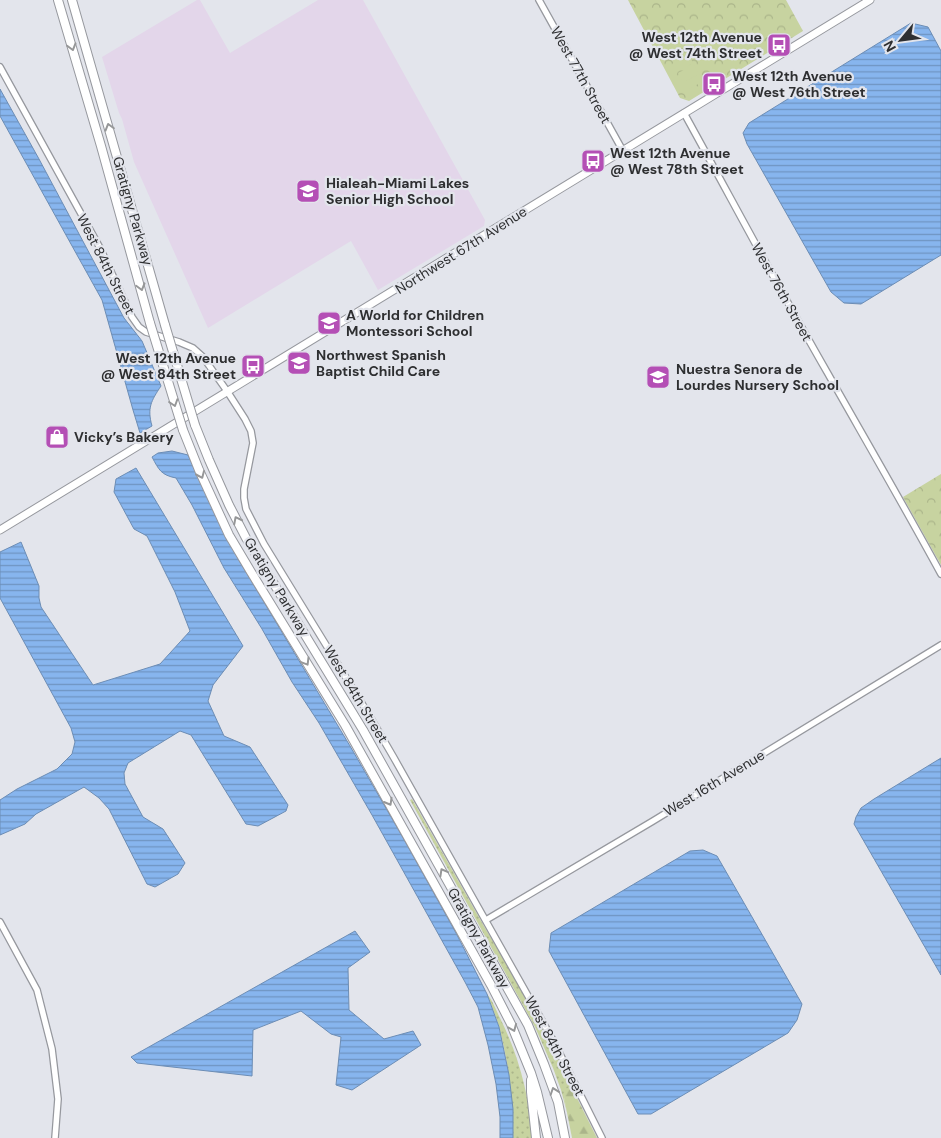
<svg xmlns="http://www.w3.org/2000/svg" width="941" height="1138" font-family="'DM Sans',sans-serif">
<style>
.education{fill:#e3d6ea}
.grass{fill:url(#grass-dots)}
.forest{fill:url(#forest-firs)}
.park{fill:url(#park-crowns)}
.garden{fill:#c7d3a0}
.water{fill:url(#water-rules);stroke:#6c8db5}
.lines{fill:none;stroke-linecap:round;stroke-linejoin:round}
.minor-casing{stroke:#96989e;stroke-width:8}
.major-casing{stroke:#96989e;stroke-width:9}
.highway-casing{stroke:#96989e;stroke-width:10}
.minor{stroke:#fff;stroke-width:5.5}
.major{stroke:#fff;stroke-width:7}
.highway{stroke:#fff;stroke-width:8}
.highway-bridge-casing{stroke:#96989e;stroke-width:10;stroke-linecap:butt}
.highway-bridge{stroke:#fff;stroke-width:8}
.oneway{stroke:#969798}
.labels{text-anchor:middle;stroke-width:4.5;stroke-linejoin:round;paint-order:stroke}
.poi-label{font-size:14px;font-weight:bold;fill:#2e2f31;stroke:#e3e5ec;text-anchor:start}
.street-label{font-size:14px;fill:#2e2f31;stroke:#e3e5ec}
</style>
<defs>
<pattern id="grass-dots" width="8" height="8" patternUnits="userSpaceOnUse" patternTransform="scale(1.25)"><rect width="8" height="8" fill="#c7d3a0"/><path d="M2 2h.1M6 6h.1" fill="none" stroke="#abb58a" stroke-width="1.8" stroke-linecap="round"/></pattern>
<pattern id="forest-firs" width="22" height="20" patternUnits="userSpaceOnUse" patternTransform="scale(1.25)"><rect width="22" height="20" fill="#c7d3a0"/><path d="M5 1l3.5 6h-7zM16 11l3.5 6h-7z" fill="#abb58a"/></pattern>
<pattern id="park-crowns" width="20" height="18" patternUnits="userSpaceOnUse" patternTransform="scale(1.25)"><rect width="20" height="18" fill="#c7d3a0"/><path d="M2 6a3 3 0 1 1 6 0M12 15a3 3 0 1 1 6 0" fill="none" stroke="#abb58a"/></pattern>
<pattern id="water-rules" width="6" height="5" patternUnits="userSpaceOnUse" patternTransform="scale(1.25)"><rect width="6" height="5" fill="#87b5ee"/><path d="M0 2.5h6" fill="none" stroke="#6f94c1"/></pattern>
</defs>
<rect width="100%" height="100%" fill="#e3e5ec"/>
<path class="education" d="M197,0H200L230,53L318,0H363L485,220L484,226L378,290L351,241L208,328L134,162L122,119L119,113L102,57Z"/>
<path class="grass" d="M412,799L485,928L538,1017L547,1034L572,1088L569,1087L564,1097L568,1116L561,1090L553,1068L535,1027L410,800Z
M487,994C493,1001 496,1010 500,1018C519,1056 529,1096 533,1138H513C513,1100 509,1064 499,1027C496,1016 491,1005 487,994Z"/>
<path class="forest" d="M569,1087L572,1088L597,1138H572L564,1097L565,1090Z"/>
<path class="park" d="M628,0H786L803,31L689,101L680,98Z
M941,474V565L903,497Z"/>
<path class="garden" d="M689,54L693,63L677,72L672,64Z
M694,65L698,72L682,80L678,73Z
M699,74L703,81L688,90L684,82Z"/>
<path class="water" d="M911,23L928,27L941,51V255L861,304L844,303L831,292L747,144L743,133L749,123Z
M0,89L39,159L124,318L142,341L161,386C151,401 147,408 152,426L140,433L133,410L102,300L0,116Z
M172,451L188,455L223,530L240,562L350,746L402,836L456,933L487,994L499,1027L509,1075L513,1109V1138H500V1117L496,1084L488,1045L478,1007L465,982L372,815L319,723L292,682L262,629L224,568L192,505L176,478C161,475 159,470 152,457L158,453Z
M136,468L243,646L213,685L208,701L224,736L250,747L288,805L286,811L258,826L246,824L191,735L180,731L128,763L124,773L125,784L143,817L163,829L185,863L178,874L155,887L147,884L109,809L99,798L84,787L36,814L25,824L0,835V800L17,789L57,769L72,754L75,742L71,728L0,598V552L21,542L39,586V598L41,607L93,685L160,664L190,631L175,592L147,536L134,529L114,492L116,479Z
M941,758V975L854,824L856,817L861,808L874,799Z
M703,850L717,856L802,1004L797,1020L788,1033L651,1114H638L549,951L551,933L690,851Z
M355,931L370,952L348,968L349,1010L384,1039L413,1031L421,1045L352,1090L336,1085L341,1037L331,1034L301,1011L253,1030L252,1076L137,1063L131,1057Z"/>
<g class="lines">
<g class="minor-casing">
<path id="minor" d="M539,0L623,151
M0,67L100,248L132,317L139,327L146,332L179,342L193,348L203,357L227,391L245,419L251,431L253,443L244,489V498L246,509L264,544L369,715L394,758L554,1042L602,1138
M684,113C732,200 778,287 827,372C865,439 904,506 941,574
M486,920L653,821L941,645
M0,922L37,990L52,1049L58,1099L55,1138"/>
</g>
<g class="major-casing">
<path id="major" d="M0,530L870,0"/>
</g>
<g class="highway-casing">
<path id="highway" d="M58,0L101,146L150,323
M72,0L165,325
M195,425L209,460L229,505L246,538L363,730L528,1025L544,1064L558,1102L565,1138
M183,430L199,470L229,535L251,572L345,725L491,985L511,1024L531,1073L537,1092L548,1138
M531,1080V1092L536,1138"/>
</g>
<use href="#minor" class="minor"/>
<use href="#major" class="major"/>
<use href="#highway" class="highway"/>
<g class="highway-bridge-casing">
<path id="highway-bridge" d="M150,323L183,430
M165,325L195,425"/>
</g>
<use href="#highway-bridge" class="highway-bridge"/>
</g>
<defs><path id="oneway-chevron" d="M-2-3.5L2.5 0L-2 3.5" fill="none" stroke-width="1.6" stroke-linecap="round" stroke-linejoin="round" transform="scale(1.25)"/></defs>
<g class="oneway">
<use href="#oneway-chevron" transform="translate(72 47) rotate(74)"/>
<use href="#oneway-chevron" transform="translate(109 127) rotate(-106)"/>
<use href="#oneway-chevron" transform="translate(141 287) rotate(74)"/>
<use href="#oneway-chevron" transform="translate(174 403) rotate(72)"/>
<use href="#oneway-chevron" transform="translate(201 475) rotate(66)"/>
<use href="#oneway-chevron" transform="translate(237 520) rotate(-117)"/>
<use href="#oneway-chevron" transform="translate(306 662) rotate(59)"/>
<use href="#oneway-chevron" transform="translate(389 802) rotate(60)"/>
<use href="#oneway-chevron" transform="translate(443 872) rotate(-119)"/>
<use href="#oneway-chevron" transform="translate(513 1028) rotate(67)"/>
<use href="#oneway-chevron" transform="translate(554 1091) rotate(-109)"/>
</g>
<defs>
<g id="bus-square" transform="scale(1.25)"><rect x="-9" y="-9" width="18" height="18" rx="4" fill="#b44fb5" stroke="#e3e5ec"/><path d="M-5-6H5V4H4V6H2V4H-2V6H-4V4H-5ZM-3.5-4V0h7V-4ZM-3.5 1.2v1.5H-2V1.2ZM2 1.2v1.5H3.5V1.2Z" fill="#fff"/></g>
<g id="school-square" transform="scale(1.25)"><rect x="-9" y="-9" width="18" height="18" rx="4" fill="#b44fb5" stroke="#e3e5ec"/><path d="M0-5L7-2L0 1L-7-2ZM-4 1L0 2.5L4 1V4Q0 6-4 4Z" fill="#fff"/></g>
<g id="shop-square" transform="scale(1.25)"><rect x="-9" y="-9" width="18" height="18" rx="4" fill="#b44fb5" stroke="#e3e5ec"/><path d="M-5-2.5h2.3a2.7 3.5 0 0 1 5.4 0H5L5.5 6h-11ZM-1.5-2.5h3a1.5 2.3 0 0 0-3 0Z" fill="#fff"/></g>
</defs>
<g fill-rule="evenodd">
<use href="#bus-square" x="779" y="45"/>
<use href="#bus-square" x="714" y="84"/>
<use href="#bus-square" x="593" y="161"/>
<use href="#school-square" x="308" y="191"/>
<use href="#school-square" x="329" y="323"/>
<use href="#school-square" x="299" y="363"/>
<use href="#bus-square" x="253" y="366"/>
<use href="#school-square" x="658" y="377"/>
<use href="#shop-square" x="57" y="437"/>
</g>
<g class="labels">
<g class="poi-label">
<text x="762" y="42" text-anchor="end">West 12th Avenue<tspan x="762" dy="16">@ West 74th Street</tspan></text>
<text x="732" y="81">West 12th Avenue<tspan x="732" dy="16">@ West 76th Street</tspan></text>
<text x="610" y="158">West 12th Avenue<tspan x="610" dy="16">@ West 78th Street</tspan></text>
<text x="326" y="188">Hialeah-Miami Lakes<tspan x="326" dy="16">Senior High School</tspan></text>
<text x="346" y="320">A World for Children<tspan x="346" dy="16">Montessori School</tspan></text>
<text x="316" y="360">Northwest Spanish<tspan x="316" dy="16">Baptist Child Care</tspan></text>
<text x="236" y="363" text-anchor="end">West 12th Avenue<tspan x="236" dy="16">@ West 84th Street</tspan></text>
<text x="676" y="374">Nuestra Senora de<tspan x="676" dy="16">Lourdes Nursery School</tspan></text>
<text x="74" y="442">Vicky’s Bakery</text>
</g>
<g class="street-label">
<text transform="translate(581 75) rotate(61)" y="5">West 77th Street</text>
<text transform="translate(133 211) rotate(74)" y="5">Gratigny Parkway</text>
<text transform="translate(461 250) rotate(-32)" y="5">Northwest 67th Avenue</text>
<text transform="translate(106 264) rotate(63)" y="5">West 84th Street</text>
<text transform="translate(782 292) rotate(61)" y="5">West 76th Street</text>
<text transform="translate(277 587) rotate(59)" y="5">Gratigny Parkway</text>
<text transform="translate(356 694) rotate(59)" y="5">West 84th Street</text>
<text transform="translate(714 783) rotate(-31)" y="5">West 16th Avenue</text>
<text transform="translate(479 938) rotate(61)" y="5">Gratigny Parkway</text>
<text transform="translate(555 1046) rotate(62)" y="5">West 84th Street</text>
</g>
</g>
<g transform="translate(901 40) rotate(241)" stroke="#e3e5ec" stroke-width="4" paint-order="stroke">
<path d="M0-4L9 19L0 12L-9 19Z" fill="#2e2f31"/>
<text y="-8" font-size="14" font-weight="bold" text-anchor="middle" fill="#2e2f31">N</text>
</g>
</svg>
